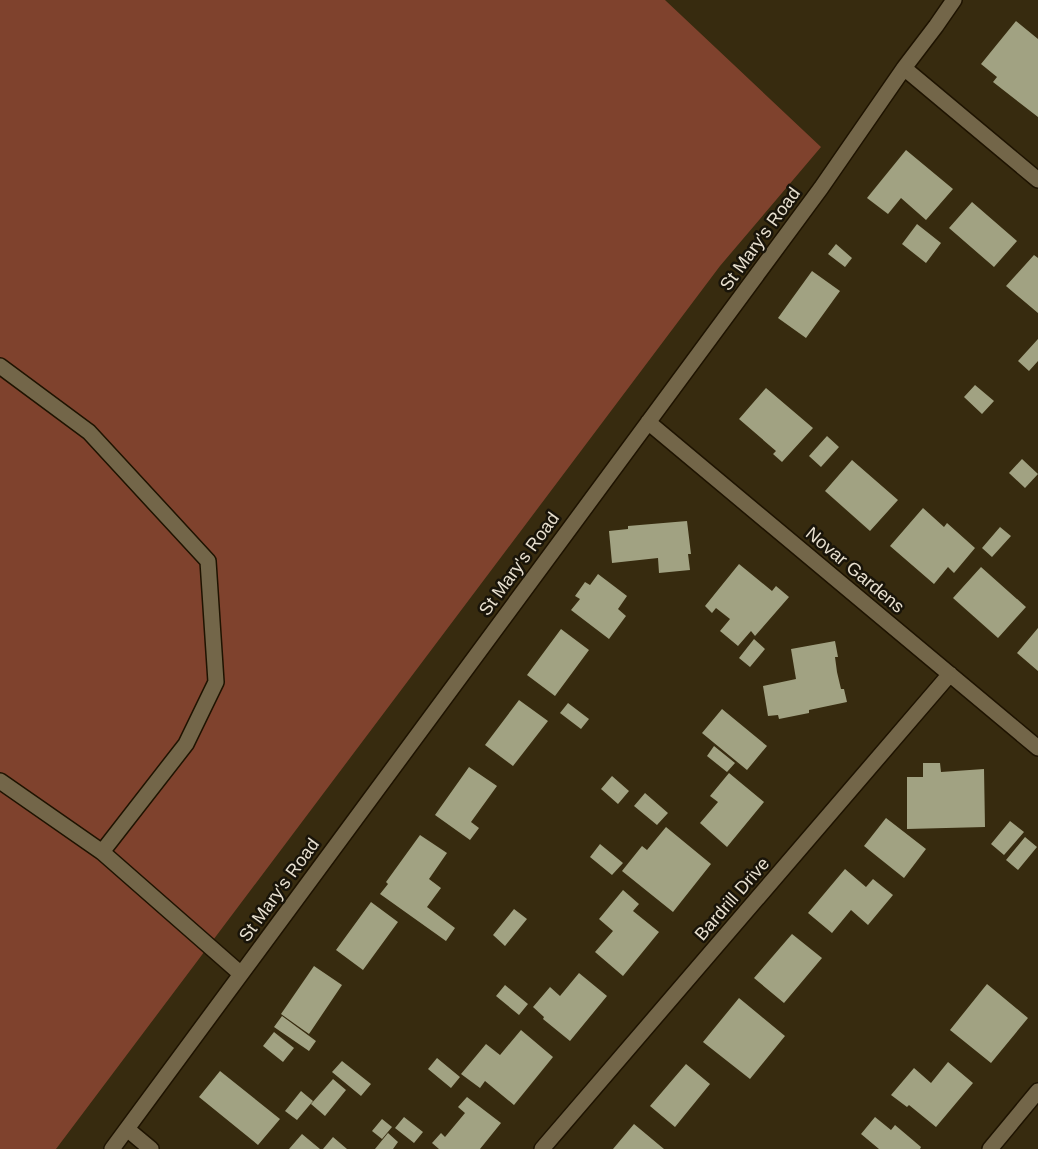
<svg xmlns="http://www.w3.org/2000/svg" width="1038" height="1149" font-family="Arial,sans-serif">
<style>
.green{fill:#7f422d}
.building{fill:#a1a282}
.lines{fill:none;stroke-linecap:round;stroke-linejoin:round}
.minor-casing{stroke:#1e1300;stroke-width:18}
.minor{stroke:#736649;stroke-width:15}
.labels{text-anchor:middle;stroke-width:5;stroke-linejoin:round;paint-order:stroke}
.street-label{font-size:18px;fill:#e8e0d0;stroke:#191409}
</style>
<rect width="100%" height="100%" fill="#372b0f"/>
<path class="green" d="M0,0H665L821,147L720,266L56,1149H0Z"/>
<path class="building" d="M1016,21L1038,39V117L993,82L997,77L981,64Z
M906,150L953,189L926,220L901,198L888,214L867,198Z
M972,202L1017,241L994,267L949,228Z
M917,224L941,243L926,263L902,244Z
M836,244L852,258L845,267L828,254Z
M1034,255L1038,258V313L1006,286Z
M812,271L840,291L806,338L778,318Z
M1038,339V361L1029,371L1018,361Z
M975,385L994,401L982,414L964,397Z
M766,388L813,428L782,462L773,454L776,451L739,419Z
M827,436L839,447L821,467L809,456Z
M1022,459L1038,474L1025,488L1009,473Z
M852,460L898,500L870,531L825,491Z
M923,508L944,527L947,523L975,548L954,573L948,567L934,584L890,546Z
M687,521L691,554H688L690,570L659,573L658,558L612,563L609,531L628,529V526Z
M1000,527L1011,536L992,557L982,548Z
M739,564L772,591L776,586L789,597L755,636L751,631L738,646L720,631L730,619L716,608L712,613L705,606Z
M981,567L1026,607L998,638L953,598Z
M598,574L627,596L618,609L626,616L609,639L571,610L580,599L575,596L585,582L590,585Z
M1038,628V671L1017,653Z
M561,629L589,650L555,696L527,675Z
M754,639L765,649L750,667L739,658Z
M835,641L838,657H835L837,672L841,689H844L847,702L809,710V713L779,719L778,715L768,716L763,686L796,679L791,649Z
M519,700L548,721L513,766L485,745Z
M568,703L589,719L581,729L560,713Z
M722,709L767,746L747,770L702,733Z
M714,746L735,763L727,772L707,756Z
M923,763H940L941,772L984,769L985,827L907,829V777H923Z
M469,767L497,786L471,822L479,828L470,840L435,815Z
M729,773L764,802L727,847L700,823L718,802L710,796Z
M612,776L629,791L618,804L601,789Z
M645,793L668,813L657,825L634,806Z
M886,818L926,849L904,878L864,846Z
M1010,821L1024,832L1004,855L991,844Z
M666,827L711,864L673,912L622,871L642,846L647,850Z
M420,835L447,853L429,879L441,888L427,907L455,928L446,941L380,894L388,884L386,882Z
M1025,837L1037,847L1018,870L1006,860Z
M600,844L623,863L612,875L590,857Z
M845,869L866,887L873,879L893,895L868,925L851,910L832,933L808,913Z
M623,890L639,904L633,911L659,932L623,976L595,952L613,931L599,919Z
M371,902L398,922L363,970L336,950Z
M514,909L527,919L505,946L493,935Z
M792,934L822,958L784,1003L754,978Z
M314,966L342,985L309,1034L281,1014Z
M579,973L607,996L570,1041L543,1019L544,1017L533,1007L550,987L560,996Z
M987,984L1028,1018L991,1063L950,1030Z
M505,985L528,1004L519,1015L496,996Z
M739,998L785,1036L750,1079L703,1042Z
M282,1016L316,1041L309,1051L274,1027Z
M521,1030L553,1057L514,1105L485,1081L480,1088L461,1074L486,1044L500,1055Z
M274,1032L294,1048L283,1062L263,1046Z
M437,1058L460,1077L451,1088L428,1069Z
M342,1061L371,1084L361,1096L332,1072Z
M948,1062L973,1083L936,1127L909,1105L907,1107L891,1095L914,1068L931,1083Z
M686,1064L710,1084L675,1127L650,1106Z
M220,1071L280,1119L258,1145L199,1097Z
M333,1079L346,1090L325,1116L311,1104Z
M301,1091L313,1101L297,1120L285,1111Z
M467,1097L501,1123L480,1149H439L432,1143L441,1133L445,1137L465,1113L458,1107Z
M404,1117L423,1132L414,1143L395,1128Z
M875,1117L891,1130L895,1125L921,1147L920,1149H879L861,1134Z
M382,1119L392,1127L382,1139L372,1131Z
M634,1124L664,1149H613Z
M388,1133L398,1142L393,1149H375Z
M302,1134L320,1149H289Z
M333,1137L347,1149H323Z"/>
<g class="lines">
<g class="minor-casing">
<path id="minor" d="M904,68L1038,180
M0,366L89,432L208,561L216,682L186,744L102,852L241,974
M648,422L1038,748
M0,781L102,852
M127,1129L151,1149
M112,1149L821,188L904,68L936,26L954,0
M542,1149L950,674
M990,1149L1038,1091"/>
</g>
<use href="#minor" class="minor"/>
</g>
<g class="labels">
<g class="street-label">
<text transform="translate(760 239) rotate(-54)" y="6">St Mary's Road</text>
<text transform="translate(519 564) rotate(-54)" y="6">St Mary's Road</text>
<text transform="translate(855 570) rotate(40)" y="6">Novar Gardens</text>
<text transform="translate(279 890) rotate(-54)" y="6">St Mary's Road</text>
<text transform="translate(732 899) rotate(-49)" y="6">Bardrill Drive</text>
</g>
</g>
</svg>
